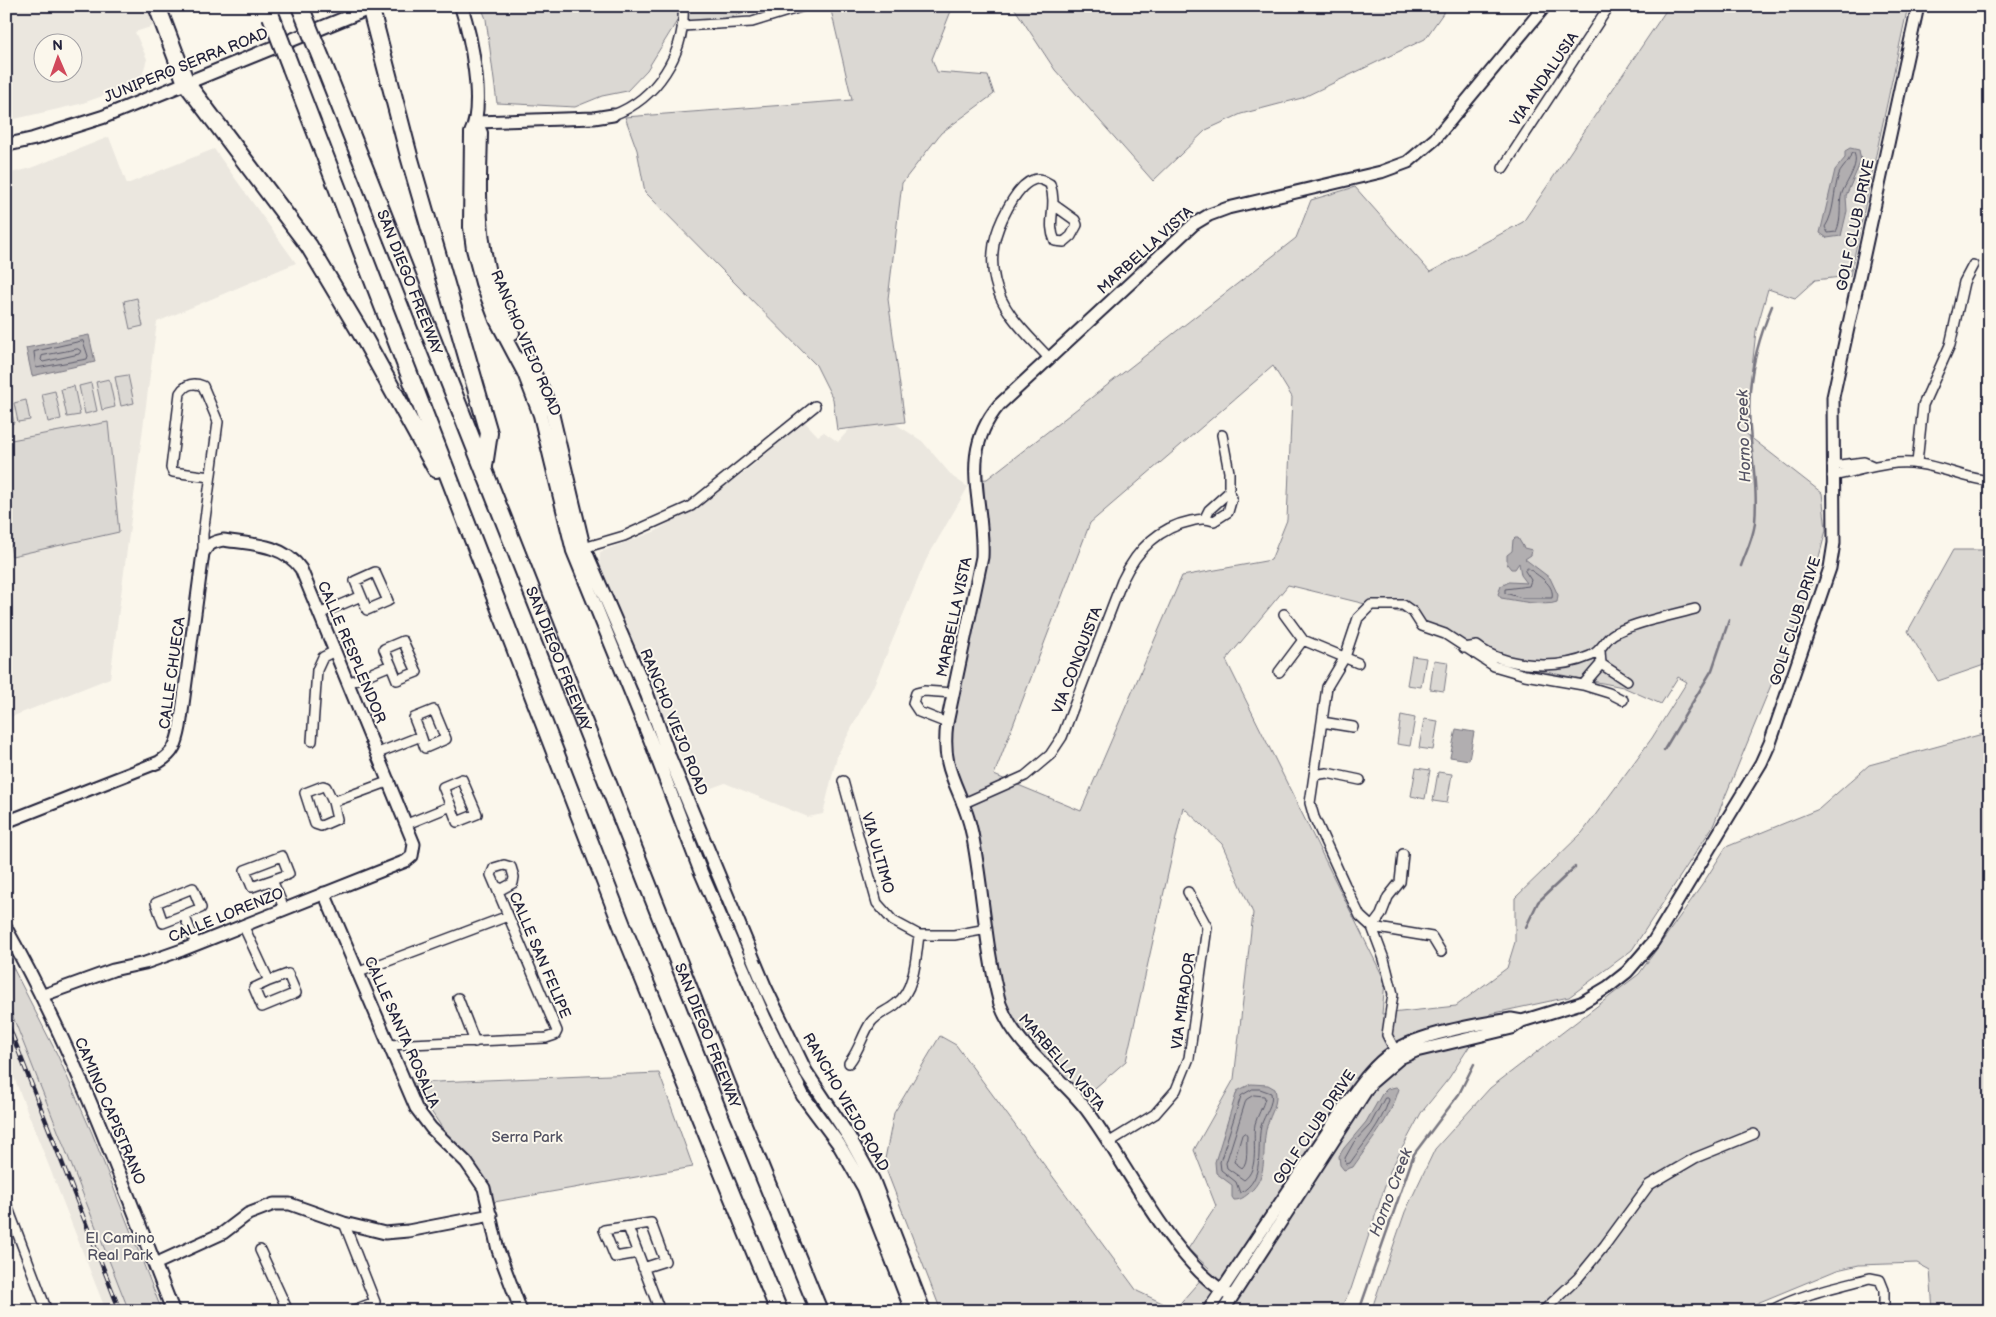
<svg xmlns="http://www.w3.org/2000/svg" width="1996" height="1317" font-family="'Balsamiq Sans',sans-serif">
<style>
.built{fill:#ebe7df;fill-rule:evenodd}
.green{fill:#dbd8d3;stroke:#7e7d87;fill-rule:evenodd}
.water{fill:#b1aeb0;stroke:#787681}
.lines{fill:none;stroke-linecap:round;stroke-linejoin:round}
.shore{stroke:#5b5a6a;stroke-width:1}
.stream{stroke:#787681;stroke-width:2.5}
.minor-casing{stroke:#22223b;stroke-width:12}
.tertiary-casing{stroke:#22223b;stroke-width:15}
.secondary-casing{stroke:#22223b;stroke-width:16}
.motorway-casing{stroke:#22223b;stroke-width:20}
.minor{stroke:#fbf7ec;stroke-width:9}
.tertiary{stroke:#fbf7ec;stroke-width:11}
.secondary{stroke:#fbf7ec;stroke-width:12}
.motorway{stroke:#fbf7ec;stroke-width:16}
.rail-casing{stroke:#22223b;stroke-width:4.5}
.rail{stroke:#fbf7ec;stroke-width:2.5;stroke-dasharray:8;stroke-linecap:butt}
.motorway-bridge-casing{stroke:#22223b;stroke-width:20;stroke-linecap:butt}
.motorway-bridge{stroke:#fbf7ec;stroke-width:16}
.labels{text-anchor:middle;stroke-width:4;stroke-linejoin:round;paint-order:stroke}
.street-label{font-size:15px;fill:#22223b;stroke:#fbf7ec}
.park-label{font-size:15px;fill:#505061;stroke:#fbf7ec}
.water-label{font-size:16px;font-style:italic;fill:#545364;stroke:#fbf7ec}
</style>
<rect width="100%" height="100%" fill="#fbf7ec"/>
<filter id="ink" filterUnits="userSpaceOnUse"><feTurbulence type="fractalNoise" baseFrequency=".02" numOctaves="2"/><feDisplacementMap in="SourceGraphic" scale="10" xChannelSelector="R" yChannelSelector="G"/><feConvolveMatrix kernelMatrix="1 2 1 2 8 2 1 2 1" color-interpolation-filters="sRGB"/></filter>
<g filter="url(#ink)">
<path class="built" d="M6,6H151L157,25L135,32L147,59L140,83L80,104L6,121ZM42,42H72V72H42Z
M109,137L127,184L214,149L296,263L157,322L110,678L6,719V174L28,169Z
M804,421L818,436L824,432L838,442L854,424L891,421L922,441L953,477L968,487L926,560L873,687L837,756L823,814L808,817L725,783L698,793L665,722L599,568L600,552L656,531L705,500L745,472Z
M6,999L129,1311H106L6,1057Z"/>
<path class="green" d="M481,6H772L714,21H677L647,70L627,91L602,96L575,107L497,103L486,19Z
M830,6H953L932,59L937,72L988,76L994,94L941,133L902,183L888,299L905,422L837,430L833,399L816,365L645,192L637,150L625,117L852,100Z
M1010,6H1448L1425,39L1302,98L1241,114L1206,130L1153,181L1055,70L1015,9Z
M1669,6H1908L1850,276L1815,280L1795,298L1768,289L1756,331L1745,433L1822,493L1826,530L1811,588L1713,826L1632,950L1569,997L1490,1014L1449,1078L1421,1113L1390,1171L1351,1289L1339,1311H941L884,1164L894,1113L940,1036L956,1045L1137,1291L1175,1309L1210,1269L1188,1249L1216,1206L1194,1150L1234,1079L1253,913L1222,844L1183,807L1126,1061L1080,1101L1007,1022L972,832L944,747L982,557L975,480L987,479L1296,238L1311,200L1355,187L1430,272L1523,222ZM1273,366L1292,397L1287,520L1271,560L1182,576L1081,811L994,775L1090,523ZM1288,585L1406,614L1500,663L1623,687L1661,704L1678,677L1687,682L1652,738L1582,833L1515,898V942L1507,968L1456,1006L1382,1014L1385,981L1226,660Z
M137,298L143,326L130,329L124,301Z
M128,375L134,403L121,406L115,377Z
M109,379L115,407L102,410L96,382Z
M91,383L97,411L85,414L79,386Z
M74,386L80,415L67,417L61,389Z
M55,391L61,419L48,422L42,394Z
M26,400L30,420L18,422L14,403Z
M10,403L14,423L6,425V404Z
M108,422L119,532L12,556L6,523V441Z
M1953,550H1990V663L1938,681L1908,631Z
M1412,656L1426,658L1421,687L1407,685Z
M1434,660L1448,662L1444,691L1430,689Z
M1401,715L1415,718L1410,746L1397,744Z
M1424,719L1438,721L1433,750L1419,748Z
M1990,734V1311H1933L1930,1270L1917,1263L1859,1265L1837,1270L1738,1311H1371L1405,1212L1435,1149L1490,1088L1639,974L1702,885L1726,847L1819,809L1869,765L1979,735Z
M1416,768L1430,770L1425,799L1411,796Z
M1438,772L1452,774L1447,803L1433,801Z
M6,954L57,1054L92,1133L162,1311H129L6,999Z
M659,1073L693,1167L494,1202L480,1172L445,1132L412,1083Z"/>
<path class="water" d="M1850,148L1859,150L1861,161L1846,196L1847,211L1841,236L1827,238L1820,233L1835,170L1845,158V151Z
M89,335L95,362L32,376L26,348Z
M1515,538H1518L1524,548L1532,550L1531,555L1525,559L1550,578L1558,595L1557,602C1546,607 1514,600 1501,598L1498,594L1501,586L1509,582L1527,583L1521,575L1519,563L1515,569H1511L1507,564V555L1512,551L1513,540Z
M1456,729L1474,732L1469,760L1450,757Z
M1251,1084L1268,1085L1275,1089C1279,1103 1271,1112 1267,1126C1260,1151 1271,1175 1248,1194C1243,1198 1240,1200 1234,1200L1232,1197V1185L1216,1173L1215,1162L1237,1091Z
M1396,1087L1399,1089C1390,1120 1370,1142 1353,1167L1344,1170L1340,1165L1339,1156L1344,1148L1366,1122L1382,1094L1387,1089Z"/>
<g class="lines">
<path class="shore" d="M1854,153C1860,165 1846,182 1842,193C1838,205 1843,217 1836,232L1828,233L1825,227C1835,212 1833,191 1839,174C1842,167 1849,163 1851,154Z
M83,341L88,356L87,359L36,368L34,352Z
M78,349L81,351L79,354L43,362L41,360L42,356Z
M1528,568C1538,576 1555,584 1552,598H1522L1505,593V589L1529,586L1531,580L1525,571Z
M1253,1089H1260L1271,1093C1274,1104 1264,1115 1261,1126C1256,1150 1266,1179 1240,1193L1236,1182L1221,1170L1220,1162L1241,1096Z
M1254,1095L1264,1096L1265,1098C1263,1107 1257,1116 1255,1124C1252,1141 1260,1169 1244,1180L1227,1168L1226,1163L1246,1100Z
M1385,1098H1388L1389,1100C1381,1124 1364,1143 1350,1163L1346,1164L1345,1158L1354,1142L1370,1125Z
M1245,1133L1247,1136C1246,1146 1249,1162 1242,1168L1234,1162L1242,1135Z"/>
<path class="stream" d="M1741,566C1746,552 1754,536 1755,522C1759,478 1746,434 1750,391C1752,362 1761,333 1772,306
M1664,750L1712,670L1729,620
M1526,927L1538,902L1575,867
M1359,1311L1414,1154L1459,1094L1474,1064"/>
<g class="minor-casing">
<path id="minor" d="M682,26L752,22L804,6
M613,115C656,99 686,54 683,6
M1503,168L1609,6
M1049,358C1028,335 1002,313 995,281C992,269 992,256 994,244C997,227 1015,186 1033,180C1039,177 1045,181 1050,184C1058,207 1046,222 1055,241L1064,242L1071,236L1077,225L1075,220L1054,205
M1917,463L1923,405L1950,345L1964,282L1973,265
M1832,466L1864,462L1873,466
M1832,476C1861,471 1889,459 1919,464C1943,467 1966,479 1990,481
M1205,518L1209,510L1229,492
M580,549L624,536L691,506L815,406
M203,553V534L218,422L203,386C193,382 186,384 180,393L171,468L173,472L210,477
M375,572L388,601L367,610L355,581Z
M319,614L361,596
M1284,614L1303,640
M1464,648L1477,646C1505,668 1558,670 1590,656C1601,652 1603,642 1612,635C1616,632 1624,629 1629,627C1650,619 1673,615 1695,609
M1601,664L1627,681
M1279,672L1303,640L1358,663
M348,683L391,665L384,649L403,641L417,672L397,680L391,665
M1583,685L1601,664L1600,651
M1322,722L1353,727
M947,723L919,712L913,703L916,693L924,691L953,693
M312,741L317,670L323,657L335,651
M378,753L421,736L414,718L434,710L446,739L425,748L421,736
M1314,775L1327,773L1360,780
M843,781L877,903L893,921L919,935H954L987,929
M333,802L326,787L323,786L305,793L315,824L321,826L337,819L333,802L390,781
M962,804L1025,776L1050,755L1062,737L1122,581C1136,551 1157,528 1191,521C1200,519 1205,518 1214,521L1228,512L1232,498L1229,492V472L1222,435
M407,824L451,806L443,787L462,779L477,814L457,822L451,806
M272,880L252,887L245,870L282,856L289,874L272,880L284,908
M184,915L163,923L156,903L193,888L201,908L184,915L196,944
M243,925L269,981L254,988L262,1007L296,993L288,974L269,981
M1372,927L1381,915L1388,897L1400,882L1403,854
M1372,927L1432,937L1441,952
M359,972L508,916
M458,998L475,1042
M388,1045L546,1038L555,1035L557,1031L491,875L494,868L504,865L511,867L514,877L513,883L502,889L496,886
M1398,1056L1387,1035L1393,994L1384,959L1372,927L1360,916L1345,885L1314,817L1310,803L1327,687L1345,657L1358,618L1371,605H1403L1413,612L1422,626L1445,634L1494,666L1525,675L1583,685L1609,693L1623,700
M849,1063C860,1049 862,1035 871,1022C878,1013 888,1011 896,1004C915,991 916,956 919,935
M1108,1143L1155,1114L1176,1090L1189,1058L1207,927L1188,892
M6,1203L47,1311
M344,1223L375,1302L351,1311
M628,1227L660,1311
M260,1250L288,1311
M638,1253L615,1257L604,1230L651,1223L665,1261L643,1268
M1543,1311L1578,1278L1605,1245L1649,1185L1695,1158L1754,1134
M1770,1311C1801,1294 1836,1287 1870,1278L1880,1280L1884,1290V1311"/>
</g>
<g class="tertiary-casing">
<path id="tertiary" d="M476,122L594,118L613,115
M6,822L159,762C174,753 177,743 180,727L203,553C208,544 213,542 223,540C250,544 284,544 301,569L414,844L412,856L406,861L182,950L145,963L113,970L41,996
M324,893L416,1108L431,1128L466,1162L484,1188L498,1250L521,1311
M155,1264L223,1233L248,1214L274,1204H290L344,1223L385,1233L408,1231L491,1215
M1232,1297C1172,1263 1128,1165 1086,1109C1058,1073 1016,1048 1000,1004C985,948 983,889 972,833C963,788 940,775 947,723L982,557C985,501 957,455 999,405L1194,224L1209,215L1228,208L1381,172L1408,162L1435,139L1545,6
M1208,1311L1349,1100C1362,1082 1374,1065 1393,1052C1417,1034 1480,1024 1511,1019L1522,1021
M1223,1311L1371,1083L1400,1058L1416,1051L1512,1028L1522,1021L1581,1003L1608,987L1627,972L1653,942L1761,763L1770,743L1830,568L1834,543L1833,397L1918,6"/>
</g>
<g class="secondary-casing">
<path id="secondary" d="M461,6C471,36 485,105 471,133L470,227L473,249L482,283L496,320L524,373L540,415L573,551L650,739L700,870L764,1017L803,1096L838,1143L864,1188L912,1311
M476,122L481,133C479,207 476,266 513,333
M6,145L33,139L103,117L375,6
M526,357L544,392L552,413L584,548L647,694L669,756L765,987L806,1072L849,1137L873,1180L924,1311
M6,929C75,1050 122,1182 173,1311"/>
</g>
<g class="motorway-casing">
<g id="motorway">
<path d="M157,6L186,83L309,246L365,340L436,469"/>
<path d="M370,6L409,156L489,433L484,466"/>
<path id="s1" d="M321,58L737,1110L819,1311"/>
<path d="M291,68L623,928L779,1311"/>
</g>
</g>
<use href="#minor" class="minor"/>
<use href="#tertiary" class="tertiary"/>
<use href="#secondary" class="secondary"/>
<use href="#motorway" class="motorway"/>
<g class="rail-casing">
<path id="rail" d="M6,1019L120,1311"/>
</g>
<use href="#rail" class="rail"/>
<g class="motorway-bridge-casing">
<path id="motorway-bridge" d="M300,6L321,58
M271,16L291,68"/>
</g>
<use href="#motorway-bridge" class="motorway-bridge"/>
</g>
</g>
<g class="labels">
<g class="street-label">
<text transform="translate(186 65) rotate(-22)" y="5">JUNIPERO SERRA ROAD</text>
<text transform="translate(1544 79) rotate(-56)" y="5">VIA ANDALUSIA</text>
<text transform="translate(1855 225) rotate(-78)" y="5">GOLF CLUB DRIVE</text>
<text transform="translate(1145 250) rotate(-42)" y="5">MARBELLA VISTA</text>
<text dy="5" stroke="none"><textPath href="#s1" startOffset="241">SAN DIEGO FREEWAY</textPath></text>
<text transform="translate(526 343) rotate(67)" y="5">RANCHO VIEJO ROAD</text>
<text transform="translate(954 617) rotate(-78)" y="5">MARBELLA VISTA</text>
<text transform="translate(1795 621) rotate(-72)" y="5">GOLF CLUB DRIVE</text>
<text transform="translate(352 652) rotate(67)" y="5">CALLE RESPLENDOR</text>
<text dy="5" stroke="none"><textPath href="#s1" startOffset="646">SAN DIEGO FREEWAY</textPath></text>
<text transform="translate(1077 660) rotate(-69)" y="5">VIA CONQUISTA</text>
<text transform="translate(172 673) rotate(-82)" y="5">CALLE CHUECA</text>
<text transform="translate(674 722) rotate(68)" y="5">RANCHO VIEJO ROAD</text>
<text transform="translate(878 853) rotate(74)" y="5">VIA ULTIMO</text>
<text transform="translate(226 915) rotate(-22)" y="5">CALLE LORENZO</text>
<text transform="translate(540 955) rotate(67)" y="5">CALLE SAN FELIPE</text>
<text transform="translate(1183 1001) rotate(-82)" y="5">VIA MIRADOR</text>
<text transform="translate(402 1032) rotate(66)" y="5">CALLE SANTA ROSALIA</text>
<text dy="5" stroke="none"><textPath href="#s1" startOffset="1051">SAN DIEGO FREEWAY</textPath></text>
<text transform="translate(1062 1062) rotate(49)" y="5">MARBELLA VISTA</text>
<text transform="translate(846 1102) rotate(60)" y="5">RANCHO VIEJO ROAD</text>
<text transform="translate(110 1111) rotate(67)" y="5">CAMINO CAPISTRANO</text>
<text transform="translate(1314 1127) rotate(-56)" y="5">GOLF CLUB DRIVE</text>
</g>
<g class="park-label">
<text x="527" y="1142">Serra Park</text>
<text x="120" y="1243">El Camino<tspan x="120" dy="17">Real Park</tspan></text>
</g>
<g class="water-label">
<text transform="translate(1743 436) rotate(-92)" y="6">Horno Creek</text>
<text transform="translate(1390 1192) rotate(-69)" y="6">Horno Creek</text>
</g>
</g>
<rect width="1996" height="1317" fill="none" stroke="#fbf7ec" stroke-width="25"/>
<rect x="12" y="12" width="1971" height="1292" fill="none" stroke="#22223b" stroke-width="2" filter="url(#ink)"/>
<g transform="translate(58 58) rotate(358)"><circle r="24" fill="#fbf7ec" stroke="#a4a2a5"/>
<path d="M0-4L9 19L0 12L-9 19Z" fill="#d1495b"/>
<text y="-8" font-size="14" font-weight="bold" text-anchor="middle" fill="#22223b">N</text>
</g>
</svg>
